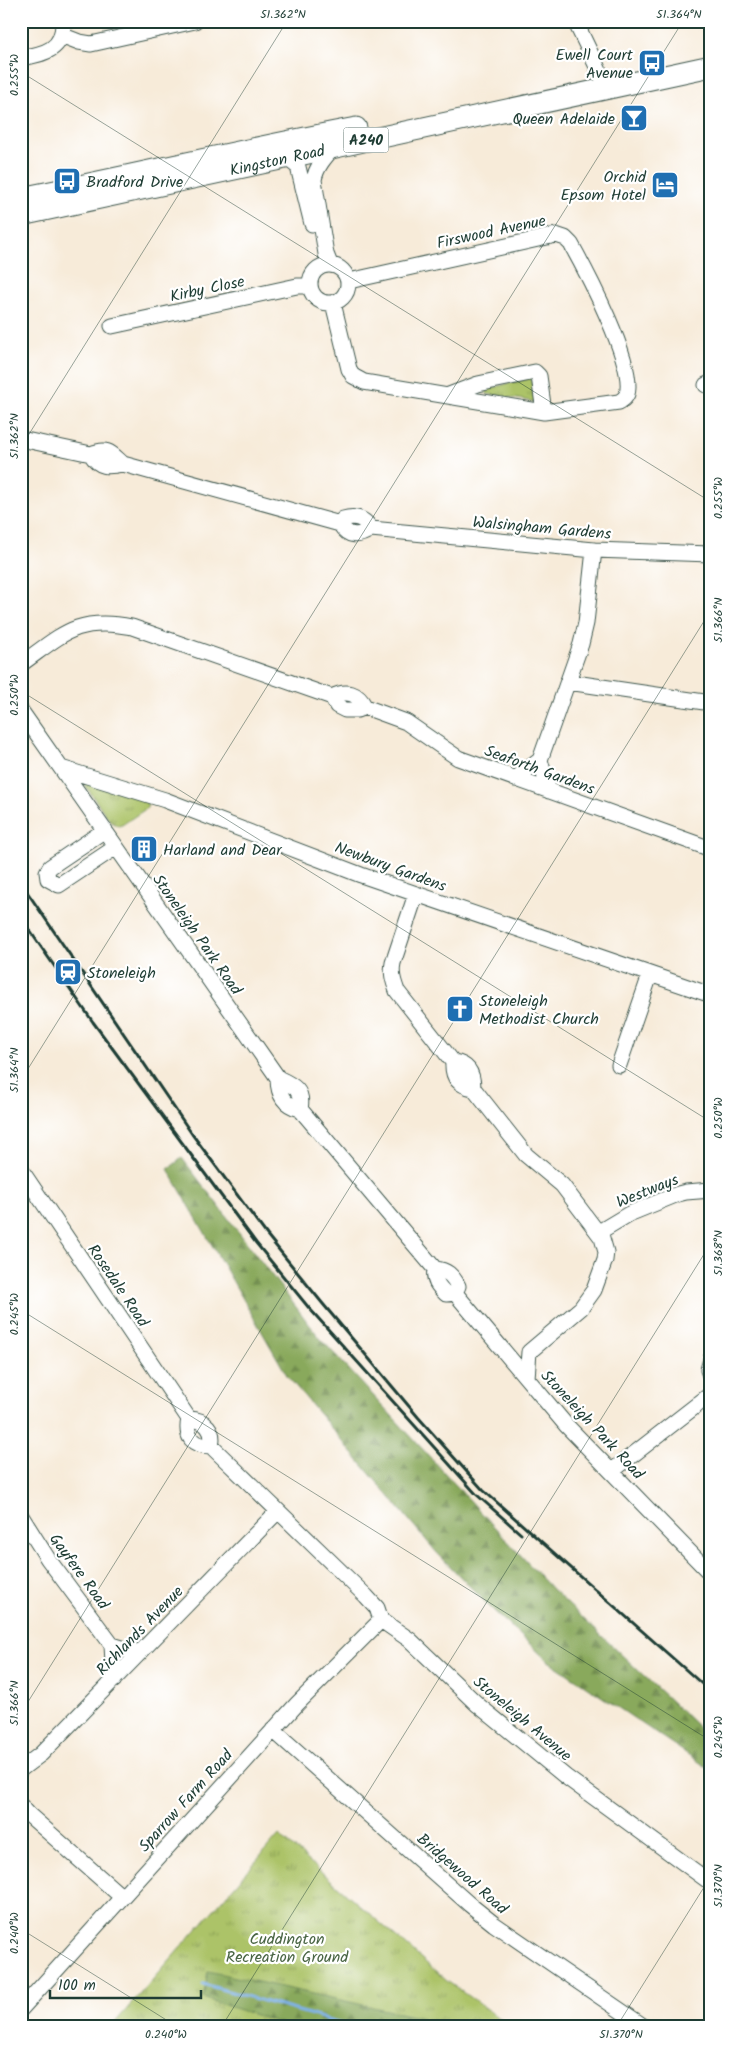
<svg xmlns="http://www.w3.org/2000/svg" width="732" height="2047" font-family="Kalam,sans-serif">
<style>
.grass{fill:url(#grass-tufts);stroke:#66804e}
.forest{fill:url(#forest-firs);stroke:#547348}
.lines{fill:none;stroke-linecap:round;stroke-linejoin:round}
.stream{stroke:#7fb3ed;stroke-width:3}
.minor-casing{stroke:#3f574d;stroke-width:17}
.highway-casing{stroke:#3f574d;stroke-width:23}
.minor{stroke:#fff;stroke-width:15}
.highway{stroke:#fff;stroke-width:21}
.rail{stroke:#1f3d34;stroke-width:3}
.ticks{fill:none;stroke:#1f3d34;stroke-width:1;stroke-opacity:0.45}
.labels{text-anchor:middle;stroke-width:4.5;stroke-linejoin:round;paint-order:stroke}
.shield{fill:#fff;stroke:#627771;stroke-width:1}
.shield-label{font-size:15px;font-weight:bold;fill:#1f3d34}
.poi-label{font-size:16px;fill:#1f3d34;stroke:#fff;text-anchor:start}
.street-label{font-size:16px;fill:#1f3d34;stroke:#fff}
.park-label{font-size:16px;fill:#496544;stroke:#fff}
.neatline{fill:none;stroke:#1f3d34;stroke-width:2}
.ticks-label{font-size:12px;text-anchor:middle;fill:#1f3d34}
</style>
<defs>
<pattern id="grass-tufts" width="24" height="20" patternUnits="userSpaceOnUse" patternTransform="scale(1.25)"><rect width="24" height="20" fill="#acc368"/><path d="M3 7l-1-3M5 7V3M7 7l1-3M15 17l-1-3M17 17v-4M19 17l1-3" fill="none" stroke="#8ba056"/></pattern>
<pattern id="forest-firs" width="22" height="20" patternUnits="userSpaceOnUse" patternTransform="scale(1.25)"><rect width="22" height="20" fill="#89a95c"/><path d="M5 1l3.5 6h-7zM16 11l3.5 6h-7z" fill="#6f8b4d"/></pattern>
</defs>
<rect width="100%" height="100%" fill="#fff"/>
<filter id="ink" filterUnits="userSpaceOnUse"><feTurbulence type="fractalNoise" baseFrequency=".02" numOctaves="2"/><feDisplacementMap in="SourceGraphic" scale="10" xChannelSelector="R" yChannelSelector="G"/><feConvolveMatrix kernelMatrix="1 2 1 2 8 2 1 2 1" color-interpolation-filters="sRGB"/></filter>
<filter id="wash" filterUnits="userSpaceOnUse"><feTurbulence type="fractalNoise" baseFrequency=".0096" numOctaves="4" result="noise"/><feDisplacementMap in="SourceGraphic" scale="20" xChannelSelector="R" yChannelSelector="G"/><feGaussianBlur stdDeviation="1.12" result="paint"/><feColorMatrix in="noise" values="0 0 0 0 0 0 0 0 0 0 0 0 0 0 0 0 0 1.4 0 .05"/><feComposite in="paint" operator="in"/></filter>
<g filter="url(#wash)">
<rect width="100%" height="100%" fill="#f7ebd9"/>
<path class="grass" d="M531,376L535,402L487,394L486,390Z
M82,781L148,800L147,808L122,825L118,826L110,821Z
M279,1835L447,1981L510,2026H112Z"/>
<path class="forest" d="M182,1158L319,1337L552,1589L711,1739V1770L547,1660L493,1610L437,1553L288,1377L168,1169Z
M208,1971L459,2026H289L203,1998Z"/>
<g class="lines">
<path class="stream" d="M203,1984L351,2026"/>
</g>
</g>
<g filter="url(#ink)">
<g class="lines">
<g class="minor-casing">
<path id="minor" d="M575,21L602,77
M61,35L79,42L91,44L195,21
M21,58C44,54 64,50 63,21
M287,158L298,167L312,224
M330,264L326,254L314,180C316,167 325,157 334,147
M310 284a19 19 0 1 1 38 0a19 19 0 1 1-38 0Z
M333,303L349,369L353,376L364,382L544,412L619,402C622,400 625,399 627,394C636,365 586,271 571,244L565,238L556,235L349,281
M112,326L297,286H310
M706,385L711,383
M449,395L478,384L535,372L539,376L544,412
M21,439L91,454C108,447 111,453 123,464L340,524C348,538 359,537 371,529L594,550L711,554
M91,454C99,468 108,467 123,464
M340,524L343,519C356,515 364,518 371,529
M21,664C63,634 77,616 132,627L332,697L337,706L345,710H357L365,707L406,722L458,758L711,849
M568,682L711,703
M332,697C347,689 358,693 365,707
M21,711L278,1078C293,1085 304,1090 300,1109
M61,768L165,800L361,875L711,995
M515,779L540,760
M549,791L540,760L581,644L586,623L594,550
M105,830L50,867L47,872L48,879L59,885L116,847
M416,894L393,963C391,973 393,980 397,991L453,1062C468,1064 473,1073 473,1088
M453,1062C452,1077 458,1085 473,1088L526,1155L562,1185L602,1238L606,1252L605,1260L594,1290L581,1308L529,1352L527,1378
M619,1065L650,975
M278,1078C278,1094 283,1105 300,1109L435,1269C447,1270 452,1275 458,1286L455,1293
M21,1170L189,1419C185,1437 192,1446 211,1446L366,1596L377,1608L381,1620L410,1640L478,1705L566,1777L711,1883
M599,1232L629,1214L678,1194L686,1192L711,1190
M435,1269C433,1281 438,1286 446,1294L455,1293
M455,1293L566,1425L711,1574
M711,1359L708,1370L711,1378
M189,1419C205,1419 215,1430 211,1446
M612,1471L711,1394
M21,1516L48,1559L112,1645L114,1680
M112,1645L139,1653
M273,1730L469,1904L494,1924L643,2026
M21,1769L41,1754L278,1511
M21,1806L29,1815L122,1897
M21,2009L297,1704L381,1620"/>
</g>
<g class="highway-casing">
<g id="highway">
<path d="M21,198C133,176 244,149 356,128"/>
<path id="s1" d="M21,215L711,66"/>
</g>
</g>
<use href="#minor" class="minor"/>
<use href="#highway" class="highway"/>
<path class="rail" d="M21,883L192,1134L267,1235L323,1304L418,1417L483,1490L711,1692
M21,918L93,1022L256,1243L309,1308L477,1495L521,1534"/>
</g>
</g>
<path class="ticks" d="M21,72L711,502M21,447L287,21M21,691L711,1122M21,1080L683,21M21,1310L711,1741M21,1713L711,610M21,1929L176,2026M222,2026L711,1243M617,2026L711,1876"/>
<defs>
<g id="bus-square" transform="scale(1.4375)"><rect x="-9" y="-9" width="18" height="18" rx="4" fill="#1f6fb2" stroke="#fff"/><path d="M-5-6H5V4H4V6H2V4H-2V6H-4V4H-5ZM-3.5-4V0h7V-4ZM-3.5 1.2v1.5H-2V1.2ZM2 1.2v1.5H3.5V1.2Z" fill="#fff"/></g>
<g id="bar-square" transform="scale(1.4375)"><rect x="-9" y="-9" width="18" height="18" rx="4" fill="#1f6fb2" stroke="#fff"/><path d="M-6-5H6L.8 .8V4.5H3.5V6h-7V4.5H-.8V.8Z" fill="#fff"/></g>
<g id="hotel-square" transform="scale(1.4375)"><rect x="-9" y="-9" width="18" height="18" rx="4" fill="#1f6fb2" stroke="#fff"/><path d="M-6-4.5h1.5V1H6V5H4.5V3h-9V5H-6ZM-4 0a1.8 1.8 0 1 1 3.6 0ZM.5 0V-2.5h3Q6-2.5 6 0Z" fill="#fff"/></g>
<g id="building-square" transform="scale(1.4375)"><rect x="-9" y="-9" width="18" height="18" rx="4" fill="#1f6fb2" stroke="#fff"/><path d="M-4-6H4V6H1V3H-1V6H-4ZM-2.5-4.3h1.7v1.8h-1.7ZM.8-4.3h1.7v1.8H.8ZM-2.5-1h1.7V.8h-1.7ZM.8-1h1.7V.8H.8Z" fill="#fff"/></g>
<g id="station-square" transform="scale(1.4375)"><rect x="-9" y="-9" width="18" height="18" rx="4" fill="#1f6fb2" stroke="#fff"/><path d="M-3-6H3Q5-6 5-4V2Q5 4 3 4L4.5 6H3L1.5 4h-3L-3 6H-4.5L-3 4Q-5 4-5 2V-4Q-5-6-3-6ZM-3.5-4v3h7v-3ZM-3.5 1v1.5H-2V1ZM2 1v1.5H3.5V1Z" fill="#fff"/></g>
<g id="church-square" transform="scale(1.4375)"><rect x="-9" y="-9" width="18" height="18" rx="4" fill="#1f6fb2" stroke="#fff"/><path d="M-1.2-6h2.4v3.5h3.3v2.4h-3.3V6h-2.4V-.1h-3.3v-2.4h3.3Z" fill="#fff"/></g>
</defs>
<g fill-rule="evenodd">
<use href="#bus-square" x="652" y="63"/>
<use href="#bar-square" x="634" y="118"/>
<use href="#bus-square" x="67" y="181"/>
<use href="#hotel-square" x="665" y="185"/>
<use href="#building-square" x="144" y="849"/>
<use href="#station-square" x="68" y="972"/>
<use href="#church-square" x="460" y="1009"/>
</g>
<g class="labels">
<rect class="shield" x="343.5" y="127.5" width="45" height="25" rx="4"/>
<g class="shield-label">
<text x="366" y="145">A240</text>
</g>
<g class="poi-label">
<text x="633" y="60" text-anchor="end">Ewell Court<tspan x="633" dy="18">Avenue</tspan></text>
<text x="615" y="124" text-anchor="end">Queen Adelaide</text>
<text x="646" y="182" text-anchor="end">Orchid<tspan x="646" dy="18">Epsom Hotel</tspan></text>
<text x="86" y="187">Bradford Drive</text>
<text x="163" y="855">Harland and Dear</text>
<text x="87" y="978">Stoneleigh</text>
<text x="479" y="1006">Stoneleigh<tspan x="479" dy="18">Methodist Church</tspan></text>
</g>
<g class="street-label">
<text dy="6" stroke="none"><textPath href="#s1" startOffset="262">Kingston Road</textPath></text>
<text transform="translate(491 231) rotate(-12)" y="6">Firswood Avenue</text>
<text transform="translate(207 288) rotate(-12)" y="6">Kirby Close</text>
<text transform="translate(542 527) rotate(5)" y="6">Walsingham Gardens</text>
<text transform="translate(540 769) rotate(20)" y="6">Seaforth Gardens</text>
<text transform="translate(391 866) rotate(20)" y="6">Newbury Gardens</text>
<text transform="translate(198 934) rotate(55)" y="6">Stoneleigh Park Road</text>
<text transform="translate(647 1190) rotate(-22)" y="6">Westways</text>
<text transform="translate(119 1285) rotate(56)" y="6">Rosedale Road</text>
<text transform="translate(593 1424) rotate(47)" y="6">Stoneleigh Park Road</text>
<text transform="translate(80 1571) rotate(54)" y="6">Gayfere Road</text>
<text transform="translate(139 1630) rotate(-46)" y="6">Richlands Avenue</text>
<text transform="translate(523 1718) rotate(40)" y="6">Stoneleigh Avenue</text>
<text transform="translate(185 1800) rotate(-48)" y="6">Sparrow Farm Road</text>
<text transform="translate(463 1873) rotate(41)" y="6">Bridgewood Road</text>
</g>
<g class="park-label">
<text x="287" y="1944">Cuddington<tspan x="287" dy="18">Recreation Ground</tspan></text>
</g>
</g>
<rect width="732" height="2047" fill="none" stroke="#fff" stroke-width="55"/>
<path d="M50 1990v8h151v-8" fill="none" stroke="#1f3d34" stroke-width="2.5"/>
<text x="58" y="1990" font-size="15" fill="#1f3d34" stroke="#ffffff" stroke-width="4" paint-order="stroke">100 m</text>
<rect x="28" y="28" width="676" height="1992" class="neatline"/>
<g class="ticks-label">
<text x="283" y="18">51.362°N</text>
<text x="679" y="18">51.364°N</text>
<text transform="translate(14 75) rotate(-90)" y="4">0.255°W</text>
<text transform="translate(14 436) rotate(-90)" y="4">51.362°N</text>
<text transform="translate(718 498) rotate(-90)" y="4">0.255°W</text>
<text transform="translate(718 620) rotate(-90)" y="4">51.366°N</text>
<text transform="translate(14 695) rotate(-90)" y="4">0.250°W</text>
<text transform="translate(14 1070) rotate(-90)" y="4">51.364°N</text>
<text transform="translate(718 1118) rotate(-90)" y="4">0.250°W</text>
<text transform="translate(718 1253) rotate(-90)" y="4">51.368°N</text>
<text transform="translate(14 1314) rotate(-90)" y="4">0.245°W</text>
<text transform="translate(14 1703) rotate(-90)" y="4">51.366°N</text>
<text transform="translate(718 1737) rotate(-90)" y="4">0.245°W</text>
<text transform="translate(718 1886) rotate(-90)" y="4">51.370°N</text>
<text transform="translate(14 1933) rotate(-90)" y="4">0.240°W</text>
<text x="166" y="2038">0.240°W</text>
<text x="621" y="2038">51.370°N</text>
</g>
</svg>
